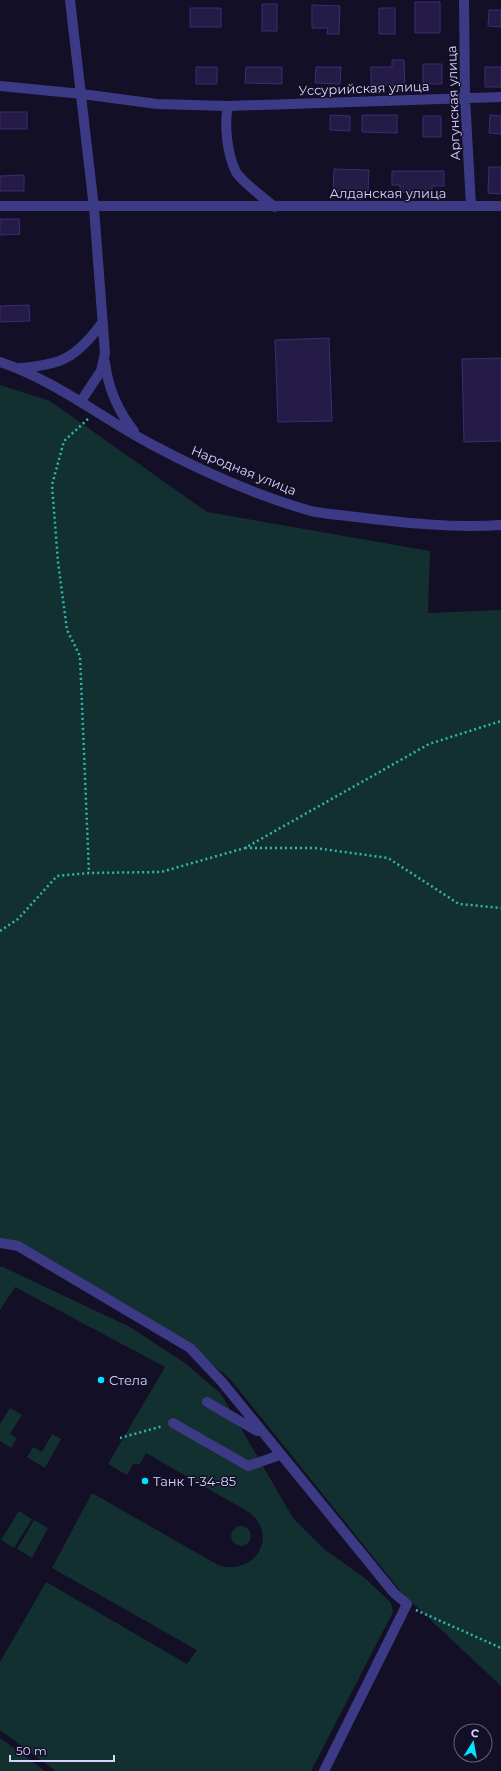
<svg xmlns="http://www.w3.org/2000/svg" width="501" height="1771" font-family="Montserrat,sans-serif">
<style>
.green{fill:#12302f}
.building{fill:#241b47;stroke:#3b2d73}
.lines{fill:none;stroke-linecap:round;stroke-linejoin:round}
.path{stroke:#2fb8b0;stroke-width:2.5;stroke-dasharray:2 3;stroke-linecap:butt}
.minor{stroke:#3d3a85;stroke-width:10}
.poi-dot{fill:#00e5ff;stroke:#130f26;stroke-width:1.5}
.labels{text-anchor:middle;stroke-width:3;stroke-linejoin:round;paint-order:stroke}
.street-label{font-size:13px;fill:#d9d4ff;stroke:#130f26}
.poi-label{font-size:13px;fill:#d9d4ff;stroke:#130f26;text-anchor:start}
</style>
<rect width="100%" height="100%" fill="#130f26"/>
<path class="green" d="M0,385L50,401L207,512L430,551L428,613L501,610V1686L403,1594L230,1379L191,1346L0,1241Z
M0,1267H3L130,1327L185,1363L221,1394L293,1518L324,1549L366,1579L391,1603L393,1612L311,1771H56L0,1730V1662L46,1582L187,1664L197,1650L52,1568L92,1493L218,1565C252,1577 280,1538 250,1513L146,1453L140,1464H133L127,1475L108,1464L165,1367L15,1287L0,1310Z
M10,1408L22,1415L10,1434L17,1438L11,1448L0,1441V1424Z
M52,1434L61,1439L45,1468L27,1457L33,1447L42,1452Z
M19,1511L32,1519L14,1548L1,1540Z
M34,1520L48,1528L32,1558L17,1549Z
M231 1536a10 10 0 1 1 20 0a10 10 0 1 1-20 0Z
M0,1738L45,1771H0Z"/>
<path class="building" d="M415,2H440V33H415Z
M262,4H277V31H262Z
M312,5L340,6L339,34H327L328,28H312Z
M190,8H221V27H190Z
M379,8H395V34H379Z
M489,10H501V27L488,26Z
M392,60H404L405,91H391V85H371V67H392Z
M423,64H442V84H423Z
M196,67H217V84H196Z
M246,67H282V84L245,83Z
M316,67H341L340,84L315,83Z
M485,67H501V87H485Z
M0,112H27V129H0Z
M330,115L350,116V131L330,130Z
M362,115H397V133L362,132Z
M490,115L501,116V134L489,133Z
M423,116H441V137H423Z
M489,167H501V194L488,193Z
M334,169L369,170L368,192L333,191Z
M392,171H444V186H432V192H400V185H392Z
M24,175V191H0V176Z
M0,219H19L20,234L0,235Z
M29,305L30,321L0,322V306Z
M329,338L332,421L278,422L275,340Z
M501,358V441L464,442L462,359Z"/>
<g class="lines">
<path class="path" d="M88,419L64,441L52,485L58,562L67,630L80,656L89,873
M245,848H315L388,858L459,904L501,908
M0,931L18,919L57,876L89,873L161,872L245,848L429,744L501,721
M120,1438L163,1426
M416,1610L501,1648"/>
<path class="minor" d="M70,0L94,208L105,353L101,371L81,401
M464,0L465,97L471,206
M0,86L82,94L157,104L228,106L501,97
M228,106C224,124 227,154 236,172C242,182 265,199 275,207
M0,206H501
M0,362C54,380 99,416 149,443C199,470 255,495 311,511C325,514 341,515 356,517C404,523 452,528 501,525
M105,362C108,388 118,411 134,431
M20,368C62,365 77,357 102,323
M0,1243L18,1246L190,1348L222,1382L394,1593L407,1604L324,1771
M207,1402L257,1431
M173,1423L248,1466L280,1455"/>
</g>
<g class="poi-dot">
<circle cx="101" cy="1380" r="4"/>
<circle cx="145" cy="1481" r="4"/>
</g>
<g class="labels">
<g class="street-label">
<text transform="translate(364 88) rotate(-2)" y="5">Уссурийская улица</text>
<text transform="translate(453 103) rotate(-92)" y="5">Аргунская улица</text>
<text x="388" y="198">Алданская улица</text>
<text transform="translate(244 470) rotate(22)" y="5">Народная улица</text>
</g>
<g class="poi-label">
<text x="109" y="1385">Стела</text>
<text x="153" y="1486">Танк Т-34-85</text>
</g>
</g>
<g transform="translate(473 1743) rotate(11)"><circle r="19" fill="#130f26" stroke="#625e7d"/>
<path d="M0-3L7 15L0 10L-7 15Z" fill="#00e5ff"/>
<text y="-6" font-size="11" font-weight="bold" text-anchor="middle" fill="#d9d4ff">С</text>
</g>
<path d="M10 1755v6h104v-6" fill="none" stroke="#d9d4ff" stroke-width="2"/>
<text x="16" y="1755" font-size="12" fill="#d9d4ff" stroke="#130f26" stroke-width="3" paint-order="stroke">50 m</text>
</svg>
